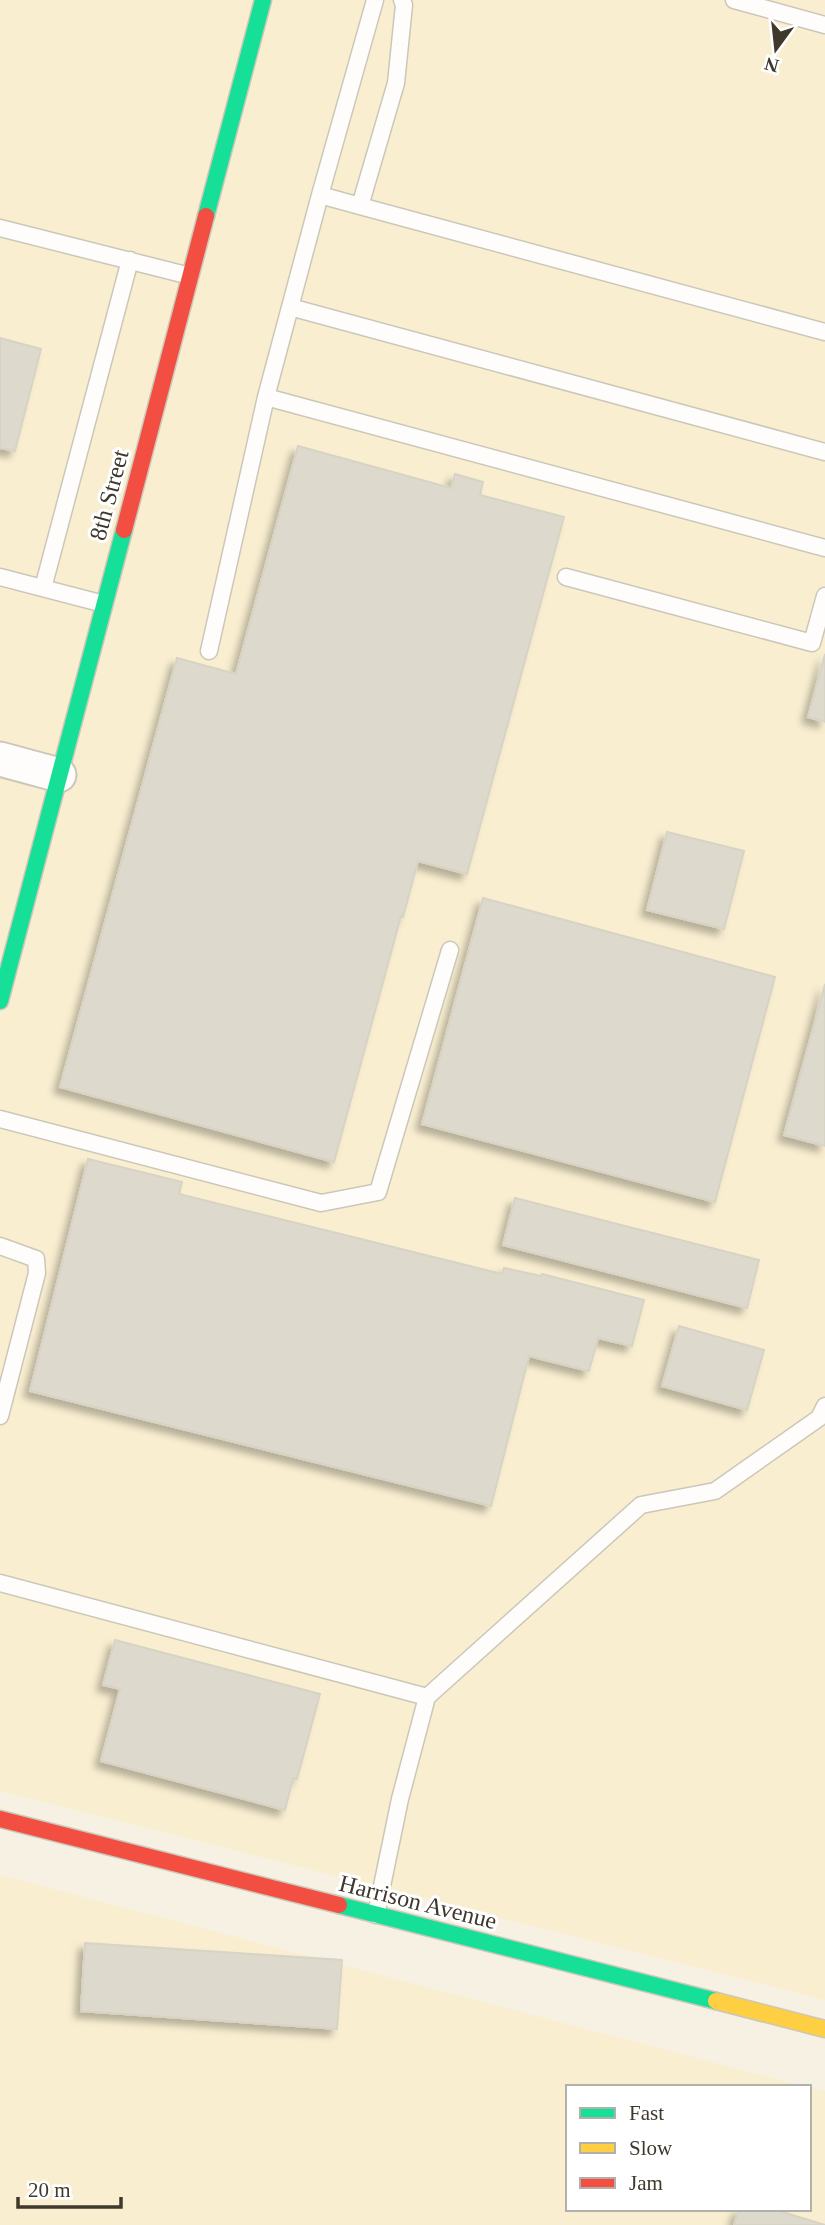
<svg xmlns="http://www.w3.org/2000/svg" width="825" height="2225" font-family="Georgia,serif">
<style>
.built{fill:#f9eed0}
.building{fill:#ddd9cc;stroke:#d7d3c5;stroke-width:2;filter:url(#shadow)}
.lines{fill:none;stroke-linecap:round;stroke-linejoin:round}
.lane-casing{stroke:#cbc7b9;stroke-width:19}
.street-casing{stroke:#cbc7b9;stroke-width:37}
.fast-casing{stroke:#cbc7b9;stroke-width:19}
.slow-casing{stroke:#cbc7b9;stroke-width:19}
.jam-casing{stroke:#cbc7b9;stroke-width:19}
.lane{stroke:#fefdfb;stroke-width:16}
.street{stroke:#fefdfb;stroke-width:33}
.fast{stroke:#16e098;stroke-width:16}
.slow{stroke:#ffcf43;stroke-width:16}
.jam{stroke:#f24e42;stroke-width:16}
.labels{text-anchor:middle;stroke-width:6;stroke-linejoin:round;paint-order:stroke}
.street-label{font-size:24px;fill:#3e392c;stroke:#fff}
</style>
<defs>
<filter id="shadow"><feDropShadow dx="-6" dy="6" stdDeviation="3.5" flood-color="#0004"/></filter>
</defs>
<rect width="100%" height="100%" fill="#f6f1e2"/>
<path class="built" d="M0,0H825V2000L0,1791Z
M0,1875L807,2087H568V2209H809V2087L825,2091V2225H0Z"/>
<path class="building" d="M0,338L41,349L15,451L0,448Z
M298,446L451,488L455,474L483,482L480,495L564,517L467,874L418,861L403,917L401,916L334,1162L60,1087L177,658L236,674Z
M825,654V722L808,717Z
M667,832L744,851L724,929L647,910Z
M483,898L775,977L715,1202L422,1124Z
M825,984V1146L784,1135Z
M88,1159L182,1182L179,1194L502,1274L504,1268L541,1276L542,1274L644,1300L632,1346L598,1338L589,1371L529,1356L491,1506L30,1391Z
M515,1198L759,1260L747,1308L503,1245Z
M679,1326L764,1350L747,1410L662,1386Z
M115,1640L320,1694L297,1779L293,1778L285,1810L101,1761L120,1689L103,1685Z
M85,1943L342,1960L337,2029L81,2011Z
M739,2209H773L825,2225H734Z"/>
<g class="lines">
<g class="lane-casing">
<path id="lane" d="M402,0L404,5L396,83L360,206L825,332
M734,0L825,25
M320,195L375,0
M360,206L320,195L266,397L825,548
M0,228L190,276
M290,307L825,452
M0,577L104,604
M566,577L812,643L825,596
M43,588L130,260
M209,651L266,397
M0,1119L321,1203L378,1192L450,950
M0,1246L36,1259L37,1273L0,1416
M0,1583L427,1697L400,1799L376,1915
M427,1697L641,1505L715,1491L819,1418L825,1406"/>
</g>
<g class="street-casing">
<path id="street" d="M0,759L59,775"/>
</g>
<g class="fast-casing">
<path id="fast" d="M206,216L263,0
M0,1001L124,530
M339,1905L716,2001"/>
</g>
<g class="slow-casing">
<path id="slow" d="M716,2001L825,2029"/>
</g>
<g class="jam-casing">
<path id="jam" d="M124,530L206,216
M0,1819L339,1905"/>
</g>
<use href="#lane" class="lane"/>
<use href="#street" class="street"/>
<use href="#fast" class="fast"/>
<use href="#slow" class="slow"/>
<use href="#jam" class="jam"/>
</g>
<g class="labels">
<g class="street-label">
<text transform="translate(109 495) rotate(-75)" y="8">8th Street</text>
<text transform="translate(418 1902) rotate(14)" y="8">Harrison Avenue</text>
</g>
</g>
<rect x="566" y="2085" width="245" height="126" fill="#ffffff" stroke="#b2b0ab" stroke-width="2"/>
<rect x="580" y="2108" width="35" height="10" fill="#16e098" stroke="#b2b0ab" stroke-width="2"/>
<text x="629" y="2120" font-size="21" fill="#3e392c">Fast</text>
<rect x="580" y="2143" width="35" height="10" fill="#ffcf43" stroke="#b2b0ab" stroke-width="2"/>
<text x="629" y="2155" font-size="21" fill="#3e392c">Slow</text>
<rect x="580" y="2178" width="35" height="10" fill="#f24e42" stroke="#b2b0ab" stroke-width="2"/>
<text x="629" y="2190" font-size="21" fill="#3e392c">Jam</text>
<g transform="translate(776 49) rotate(195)" stroke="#ffffff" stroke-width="5" paint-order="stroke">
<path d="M0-5L12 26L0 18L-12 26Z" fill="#3e392c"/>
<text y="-10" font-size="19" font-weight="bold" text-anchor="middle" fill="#3e392c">N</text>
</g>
<path d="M18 2197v10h103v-10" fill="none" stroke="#3e392c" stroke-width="3.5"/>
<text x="28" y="2197" font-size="21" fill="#3e392c" stroke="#ffffff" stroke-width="5" paint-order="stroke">20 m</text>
</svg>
